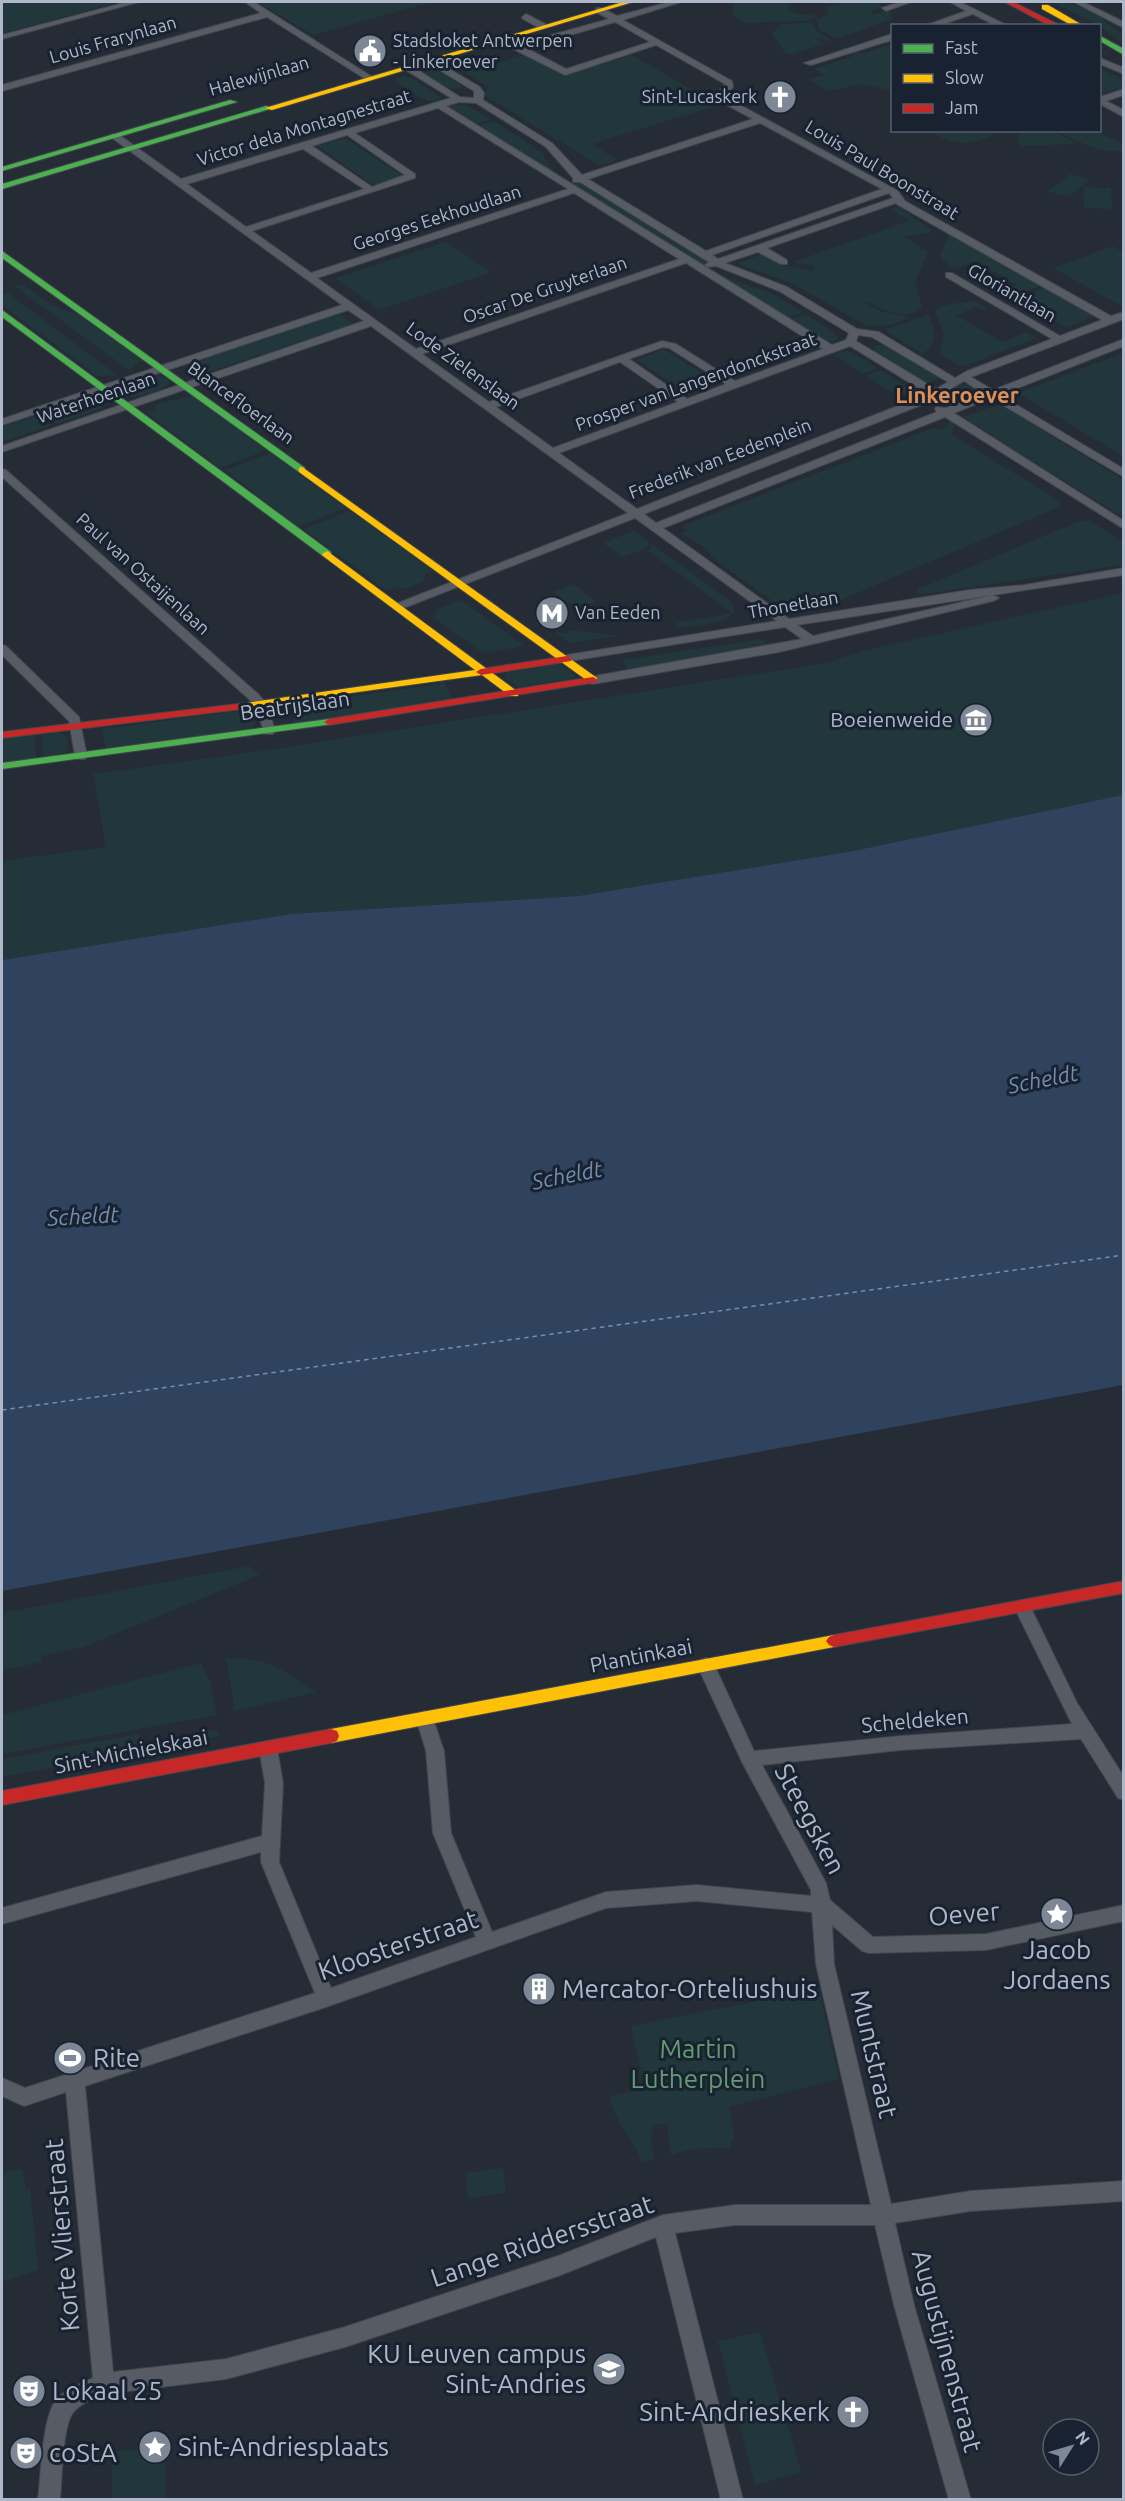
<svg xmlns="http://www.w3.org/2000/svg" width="1125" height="2501" font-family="Ubuntu,sans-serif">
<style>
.green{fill:#22373b}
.water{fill:#2f435e}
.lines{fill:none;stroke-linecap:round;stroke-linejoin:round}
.ferry{stroke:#748eb2;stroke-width:1.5;stroke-dasharray:4.5 4;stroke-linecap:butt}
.street-casing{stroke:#42474e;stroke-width:2}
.fast-casing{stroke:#42474e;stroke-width:2}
.slow-casing{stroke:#42474e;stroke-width:2}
.jam-casing{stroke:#42474e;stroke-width:2}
.street{fill:#565b64;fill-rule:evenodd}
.fast{fill:#4caf50;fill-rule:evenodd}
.slow{fill:#ffc107;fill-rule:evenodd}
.jam{fill:#c62828;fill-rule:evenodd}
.labels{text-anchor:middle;stroke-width:6;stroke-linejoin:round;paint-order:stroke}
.far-street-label{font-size:18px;fill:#aeb8c8;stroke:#192230}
.far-poi-label{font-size:18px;fill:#aeb8c8;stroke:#192230;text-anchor:start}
.street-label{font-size:21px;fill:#aeb8c8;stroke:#192230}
.poi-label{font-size:21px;fill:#aeb8c8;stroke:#192230;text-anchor:end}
.far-district-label{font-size:22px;font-weight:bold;fill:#dd8f54;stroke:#192230}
.water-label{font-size:22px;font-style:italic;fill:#748eb2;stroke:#192230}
.near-street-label{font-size:26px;fill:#aeb8c8;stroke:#192230}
.near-poi-label{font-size:26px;fill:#aeb8c8;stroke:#192230;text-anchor:start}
.near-park-label{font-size:26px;fill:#639b70;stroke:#192230}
</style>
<rect width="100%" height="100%" fill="#252c35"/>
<path class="green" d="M2,2H119L2,33Z
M257,2H432L313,35Z
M734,2H784L792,5L788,9C796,15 802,15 813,14L817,17L803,21L743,23L733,14Z
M845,2H882L877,3L883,7L870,12L875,14L889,10L892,19L836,39L818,29L817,20L828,14V7Z
M1052,2C1080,1 1102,18 1123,35V44L1100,26Z
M812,22L816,31L831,40L829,42L819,38L816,39L823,44L790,55L785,53L772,34L780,25Z
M892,44V91L864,84L828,91L809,80L824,75L814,69L853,56V52L857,51L863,54Z
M525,55L563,76L632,55L718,105L592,144L617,160L600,166L484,95L488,87L464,72Z
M1100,68L1123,80V87L1100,95Z
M435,69L460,84L463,87C450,94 435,80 424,73Z
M402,76L410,77L442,98C427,107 408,89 395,81L396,78Z
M454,105H466L491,119L475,124L448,107Z
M494,121L542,152L549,166L560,177L478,126Z
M928,131H1001C969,146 960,148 928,131Z
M1019,131H1053L1074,142L1071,144L1022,146L1017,142Z
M1057,131H1096L1123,144V151C1098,153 1079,142 1057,131Z
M345,138L402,176L374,185L317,146Z
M1070,174L1090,180L1069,197L1048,191Z
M578,182L709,262L701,265L571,184Z
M1083,187L1111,188L1112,209L1084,208Z
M899,207L931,230V233L903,236L928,252L915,282L922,307C908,322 884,311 869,302L866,303L882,312L910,317L892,325L867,326L792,283L737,264L762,254L780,264L812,271L815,266L793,262L909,221L891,209Z
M950,233L1042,285C1026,291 1009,301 993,292H1000L1017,285L975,261L954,269L941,259L940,255Z
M446,242L491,272L380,310L335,278Z
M1113,246L1123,252L1124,305L1121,306L1053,268Z
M714,273L773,294L803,312L786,318Z
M16,284L19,286L24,285L52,305L79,315L143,361L135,364L130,371L13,285Z
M1046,287L1096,316L1068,327L1063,326L1016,299Z
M8,293L117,375L97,376L2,305V295Z
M975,301L987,308L982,310L976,307L956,315L1002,342L1026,332L1036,338L962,367L940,354L944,334L935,309L950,304Z
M340,314L353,324L199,375L187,365Z
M805,314L834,332L838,339L827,344L788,320Z
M928,315C937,329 937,343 923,354L884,330Z
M878,345H885L941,377L925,385L920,379L874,351L873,347Z
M664,349L718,384L689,395L637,360Z
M845,351L851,352L878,368L863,374L834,355Z
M1123,353V456L1018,393Z
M880,370L910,389L912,392L898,396L866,376Z
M153,376H160L168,380L169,384C158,392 132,402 120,394L122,387Z
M961,384L973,387L977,392L976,394L949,405L936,401L935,397Z
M192,396L266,450L220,468L146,412L154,410L156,404C168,400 180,400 192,396Z
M90,398L103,408L57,424L37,415Z
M1002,404L1008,407L1006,408L1123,480V517L964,418H959Z
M33,417L52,425L2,442V427Z
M953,420L955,421L952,435L1060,501L1061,506L817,610L789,608L778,605L714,559L705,548L682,533L688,530L682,526L933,428L940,430Z
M270,453L346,508L298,527L225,470Z
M350,511L433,571L426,573L424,581L405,589L394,587L386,590L303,529Z
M1080,521H1090L1123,542V565L924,594L917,593L918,589Z
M634,531L649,542L647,548L623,557L603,543Z
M652,544L733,603L734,612C721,626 695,625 678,628L675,623L720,616L731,612L649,552Z
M574,584L596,602C578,609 568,604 553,592Z
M1123,593V795L848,852L578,896L291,914L2,960V861L106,847L93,774L268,750L827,663L871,649Z
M461,600L525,646L483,653L434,618L436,610Z
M569,630L613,635L619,636L570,643L555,632L568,633Z
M761,639L767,643L708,657L627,669L622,660Z
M558,664L575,675L574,678L519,687L505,678L506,673Z
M443,680L452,699L295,724L289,703L298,702L299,704L439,684V681Z
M246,710L253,715L255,724L251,729L106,751L102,729Z
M59,732L66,736L69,749L67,752L44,757L41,734Z
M34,735L36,759L2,762V738Z
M249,1566L259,1575L83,1647L41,1656L42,1662L2,1670V1613Z
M226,1658C270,1658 281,1669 316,1692L235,1711Z
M201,1663L210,1682L217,1715L2,1754V1715Z
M218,1730L219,1736L2,1777V1759L138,1734L140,1744Z
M819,1989L839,2079L729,2107L734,2137L729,2148L689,2149L671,2155L667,2123L652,2126L651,2145L655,2159L642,2162C634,2139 614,2121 609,2096L645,2089L631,2026Z
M22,2168L26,2189L30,2188L38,2270L2,2282V2174Z
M503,2168L506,2193L468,2198L465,2173Z
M760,2332L801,2472L755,2485L718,2341Z
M165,2446L166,2499H112V2452Z"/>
<path class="water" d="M1123,795V1385L2,1591V960L291,914L578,896L848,852Z"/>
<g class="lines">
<path class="ferry" d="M2,1410L1124,1255"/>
<g class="street-casing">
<path id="street" d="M127,2H139L2,39V35Z
M245,2H254L374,78L367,80L267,17L2,91V85L261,13Z
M669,2H681L623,20L732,81L733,87L726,94L729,99L898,191L905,201L1111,316L1124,312V319L971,377L993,390L1124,339V346L1000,395L1124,469V477L991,398L954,413L1124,521V529L945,417L663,528L789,619L969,590L1024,585L1124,568V575L797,625L813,636L993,595L999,598L993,601L779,652L593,684L589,683V677L802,639L785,627L563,662V656L567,655L777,621L635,518L401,609H393V605L628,513L371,326L2,452V446L364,321L348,310L2,425V419L342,305L112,138V134H118L181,179L451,98L404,69V65H410L460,97L474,98V91L426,62L425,60L429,57L480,87L484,93L483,100L552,143L582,175L753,119L723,103L717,94L725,84L656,45L565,75L495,40L499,37L519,44L609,19L596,12V8H602L617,16ZM615,22L650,42L566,69L526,48ZM459,102L476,103L546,147L573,178V182H580L709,262L705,265L707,267L716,266L779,291L849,333L846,340L832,345L446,106ZM438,108L568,189L311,273L252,231L415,178V174L355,133ZM760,123L882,189L706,251L588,179ZM347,135L405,175L372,187L312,146ZM303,149L364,189L246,227L187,184ZM574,193L679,259L416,349L317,278ZM889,193L893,198L718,259L712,255ZM896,203L898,205L1102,320L1060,336L952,273H946V277L1052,339L967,371L955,378L879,332L857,329L787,287L725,263L758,252L781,264H787V260L767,248ZM686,263L823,349L735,381L676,344L662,341L489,402L422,354ZM858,335L872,337L948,382L936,389L856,341ZM850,346L928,394L637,509L559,453ZM663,347L669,348L726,384L687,399L629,359ZM620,362L678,402L553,448L496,407ZM964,381L984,394L946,408L936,407L935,409L937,412L656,523L644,514L929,402Z
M900,2H911L886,11L882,8Z
M950,2H960L1008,26H996L973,14L938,26H924L966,11Z
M1074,2H1083L1124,22V28Z
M526,14L547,25L548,27L541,29L523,19L522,17Z
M892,34V40L811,65L804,63Z
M447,37L468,48L469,50L462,52L444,42V38Z
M1100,58L1124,68V74L1100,64Z
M1124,89V95L1106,101L1124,110V117L1100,104V97Z
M2,469L6,470L258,694L267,704L275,731L273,734H265L255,705L250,700L2,477Z
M2,645L6,646L79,717L87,756L85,759H77L75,756L69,721L2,655Z
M1022,1600L1028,1602L1077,1703L1124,1777V1800L1118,1798L1081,1739L901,1750L762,1765L826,1883L830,1900L873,1937L986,1934L1124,1905V1921L986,1950L869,1953L862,1951L832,1925L834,1964L891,2204L971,2191L1124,2181V2201L971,2211L895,2223L914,2305L971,2500H949L894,2305L875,2225H735L675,2233L743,2500H721L656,2237L558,2276L345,2347L226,2379L104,2394C93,2399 79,2404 72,2414C62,2431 62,2479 60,2500H38C41,2475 42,2424 54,2403C63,2389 79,2384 93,2378L66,2092L24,2106L2,2096V2078L25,2088L315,1993L261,1862V1852L2,1924V1908L262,1836L265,1783L259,1748L262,1743L268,1741L274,1743L277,1748L283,1783L279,1862L331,1988L476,1937L433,1833L426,1751L416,1718L419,1713L425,1711L431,1713L444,1751L451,1833L492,1932L606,1892L697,1885L811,1896V1890L743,1764L697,1665L700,1660L706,1658L712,1660L754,1751L901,1736L1072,1724L1014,1607L1016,1602ZM697,1901L812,1912L816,1964L871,2205H735L663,2215L558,2256L345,2327L226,2359L113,2372L85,2086L326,2007L606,1908Z"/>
</g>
<g class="fast-casing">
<path id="fast" d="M1100,36L1124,49V55L1100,41Z
M230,100L237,102L2,171V167Z
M266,106L273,108L2,189V184Z
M2,251L305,468V472H299L2,258Z
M2,310L331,552V556H323L2,317Z
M329,719L333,720V724L2,769V763Z"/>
</g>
<g class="slow-casing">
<path id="slow" d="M623,2H633L272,110L265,108Z
M1042,5H1048L1084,26H1073L1042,9Z
M302,467L597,678V682H589L299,472V468Z
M327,551L518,692V696H510L482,675L242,708V704L246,703L475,670L323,556L322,554Z
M834,1635L839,1637L842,1641L839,1645L834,1647L331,1743L325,1741L323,1736L325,1731L331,1729Z"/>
</g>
<g class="jam-casing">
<path id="jam" d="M1005,2H1013L1061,26H1050Z
M567,656L572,659L571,661L481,675L476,672L481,669Z
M593,677L598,680L597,682L329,725L324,722L329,719Z
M246,703L250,704V708L2,738V732Z
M1124,1581V1593L834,1647L829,1645L826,1641L829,1637L834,1635Z
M331,1729L337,1731L339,1736L337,1741L331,1743L2,1805V1791Z"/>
</g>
<use href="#street" class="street"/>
<use href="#fast" class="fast"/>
<use href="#slow" class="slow"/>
<use href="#jam" class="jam"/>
</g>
<defs>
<g id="civic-disc" transform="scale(1.725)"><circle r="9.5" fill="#7e8795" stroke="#192230"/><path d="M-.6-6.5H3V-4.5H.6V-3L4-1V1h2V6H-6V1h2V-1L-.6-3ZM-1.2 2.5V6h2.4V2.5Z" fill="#fff"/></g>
<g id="church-disc" transform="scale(1.725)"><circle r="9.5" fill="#7e8795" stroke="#192230"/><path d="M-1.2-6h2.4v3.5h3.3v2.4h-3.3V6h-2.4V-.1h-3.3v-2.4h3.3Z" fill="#fff"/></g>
<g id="metro-disc" transform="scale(1.725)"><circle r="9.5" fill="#7e8795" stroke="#192230"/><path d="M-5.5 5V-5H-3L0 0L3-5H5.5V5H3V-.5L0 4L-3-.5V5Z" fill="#fff"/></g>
<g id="museum-disc" transform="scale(1.725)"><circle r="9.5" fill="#7e8795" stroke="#192230"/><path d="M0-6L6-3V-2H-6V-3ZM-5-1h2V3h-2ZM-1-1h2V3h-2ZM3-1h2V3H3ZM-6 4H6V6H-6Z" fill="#fff"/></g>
<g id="sight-disc" transform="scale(1.725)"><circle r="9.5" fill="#7e8795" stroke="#192230"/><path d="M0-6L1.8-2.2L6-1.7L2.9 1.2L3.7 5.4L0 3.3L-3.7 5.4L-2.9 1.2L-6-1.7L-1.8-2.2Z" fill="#fff"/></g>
<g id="building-disc" transform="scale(1.725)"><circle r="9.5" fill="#7e8795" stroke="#192230"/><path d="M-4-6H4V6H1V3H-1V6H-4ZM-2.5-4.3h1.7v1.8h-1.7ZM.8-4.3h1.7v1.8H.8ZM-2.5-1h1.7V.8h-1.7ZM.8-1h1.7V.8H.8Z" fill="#fff"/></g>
<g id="stadium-disc" transform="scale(1.725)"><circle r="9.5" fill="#7e8795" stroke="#192230"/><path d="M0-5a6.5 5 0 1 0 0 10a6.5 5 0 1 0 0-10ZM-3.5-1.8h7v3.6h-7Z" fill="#fff"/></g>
<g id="university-disc" transform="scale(1.725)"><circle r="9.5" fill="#7e8795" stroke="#192230"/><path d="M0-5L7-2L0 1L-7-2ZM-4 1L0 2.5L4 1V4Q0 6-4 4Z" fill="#fff"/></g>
<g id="theatre-disc" transform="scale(1.725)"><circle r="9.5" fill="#7e8795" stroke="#192230"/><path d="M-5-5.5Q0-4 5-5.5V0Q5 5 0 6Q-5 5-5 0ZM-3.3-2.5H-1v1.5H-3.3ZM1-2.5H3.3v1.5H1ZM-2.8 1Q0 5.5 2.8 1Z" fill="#fff"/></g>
</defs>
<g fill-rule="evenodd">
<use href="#civic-disc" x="370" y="51"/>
<use href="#church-disc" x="780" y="97"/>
<use href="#metro-disc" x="552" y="613"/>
<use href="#museum-disc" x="976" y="720"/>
<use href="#sight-disc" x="1057" y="1914"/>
<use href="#building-disc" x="539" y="1989"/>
<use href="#stadium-disc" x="70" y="2058"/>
<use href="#university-disc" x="609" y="2369"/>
<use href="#theatre-disc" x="29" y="2391"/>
<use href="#church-disc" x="853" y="2412"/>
<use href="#sight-disc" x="155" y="2447"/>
<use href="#theatre-disc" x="26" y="2453"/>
</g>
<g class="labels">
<g class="far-street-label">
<text transform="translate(113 40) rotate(-16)" y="6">Louis Frarynlaan</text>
<text transform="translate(259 76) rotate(-16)" y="6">Halewijnlaan</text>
<text transform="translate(304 128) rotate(-17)" y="6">Victor dela Montagnestraat</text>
<text transform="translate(882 170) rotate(31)" y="6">Louis Paul Boonstraat</text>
<text transform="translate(437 218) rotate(-18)" y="6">Georges Eekhoudlaan</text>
<text transform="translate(545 290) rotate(-19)" y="6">Oscar De Gruyterlaan</text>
<text transform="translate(1012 293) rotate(30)" y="6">Gloriantlaan</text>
<text transform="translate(463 366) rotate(36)" y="6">Lode Zielenslaan</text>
<text transform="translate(696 382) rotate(-20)" y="6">Prosper van Langendonckstraat</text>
<text transform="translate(96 398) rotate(-19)" y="6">Waterhoenlaan</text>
<text transform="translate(241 403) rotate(36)" y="6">Blancefloerlaan</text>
<text transform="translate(720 459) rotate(-21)" y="6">Frederik van Eedenplein</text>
<text transform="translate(143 574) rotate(42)" y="6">Paul van Ostaijenlaan</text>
<text transform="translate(793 605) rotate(-10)" y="6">Thonetlaan</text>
</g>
<g class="far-poi-label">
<text x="393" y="47">Stadsloket Antwerpen<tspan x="393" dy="21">- Linkeroever</tspan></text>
<text x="757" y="103" text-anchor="end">Sint-Lucaskerk</text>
<text x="575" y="619">Van Eeden</text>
</g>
<g class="street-label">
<text transform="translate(295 706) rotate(-8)" y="7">Beatrijslaan</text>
<text transform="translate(641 1656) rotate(-11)" y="7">Plantinkaai</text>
<text transform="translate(915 1721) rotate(-5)" y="7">Scheldeken</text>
<text transform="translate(131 1752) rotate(-11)" y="7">Sint-Michielskaai</text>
</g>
<g class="poi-label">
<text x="953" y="727">Boeienweide</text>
</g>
<g class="far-district-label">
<text x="957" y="403">Linkeroever</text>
</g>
<g class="water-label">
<text transform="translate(1043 1079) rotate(-11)" y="8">Scheldt</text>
<text transform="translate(567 1175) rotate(-11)" y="8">Scheldt</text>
<text transform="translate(83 1216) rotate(-3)" y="8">Scheldt</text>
</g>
<g class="near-street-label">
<text transform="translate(810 1819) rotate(62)" y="9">Steegsken</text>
<text transform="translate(964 1914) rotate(-5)" y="9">Oever</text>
<text transform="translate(398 1945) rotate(-19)" y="9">Kloosterstraat</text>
<text transform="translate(874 2054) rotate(77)" y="9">Muntstraat</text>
<text transform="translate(62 2235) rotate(-95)" y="9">Korte Vlierstraat</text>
<text transform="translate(542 2241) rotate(-19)" y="9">Lange Riddersstraat</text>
<text transform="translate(947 2351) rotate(75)" y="9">Augustijnenstraat</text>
</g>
<g class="near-poi-label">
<text x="1057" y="1959" text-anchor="middle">Jacob<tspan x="1057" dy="30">Jordaens</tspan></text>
<text x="562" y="1998">Mercator-Orteliushuis</text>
<text x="93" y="2067">Rite</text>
<text x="586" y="2363" text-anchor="end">KU Leuven campus<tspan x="586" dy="30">Sint-Andries</tspan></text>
<text x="52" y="2400">Lokaal 25</text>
<text x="830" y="2421" text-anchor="end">Sint-Andrieskerk</text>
<text x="178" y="2456">Sint-Andriesplaats</text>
<text x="49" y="2462">coStA</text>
</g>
<g class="near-park-label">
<text x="698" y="2058">Martin<tspan x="698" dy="30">Lutherplein</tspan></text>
</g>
</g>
<rect width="1125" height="2501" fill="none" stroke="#aeb8c8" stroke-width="6"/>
<rect x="891" y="24" width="210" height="108" fill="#192230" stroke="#555e6d" stroke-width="1.5"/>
<rect x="903" y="44" width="30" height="9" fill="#4caf50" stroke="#555e6d" stroke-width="1.5"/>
<text x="945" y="54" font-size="18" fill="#aeb8c8">Fast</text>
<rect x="903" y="74" width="30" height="9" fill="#ffc107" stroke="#555e6d" stroke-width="1.5"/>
<text x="945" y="84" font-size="18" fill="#aeb8c8">Slow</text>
<rect x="903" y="104" width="30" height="9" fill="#c62828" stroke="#555e6d" stroke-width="1.5"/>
<text x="945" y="114" font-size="18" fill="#aeb8c8">Jam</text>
<g transform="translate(1071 2447) rotate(53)"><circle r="28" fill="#192230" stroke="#555e6d" stroke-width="1.5"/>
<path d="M0-4.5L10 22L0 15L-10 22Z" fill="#7e8795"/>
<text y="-9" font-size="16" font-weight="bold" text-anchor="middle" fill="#aeb8c8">N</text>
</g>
</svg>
